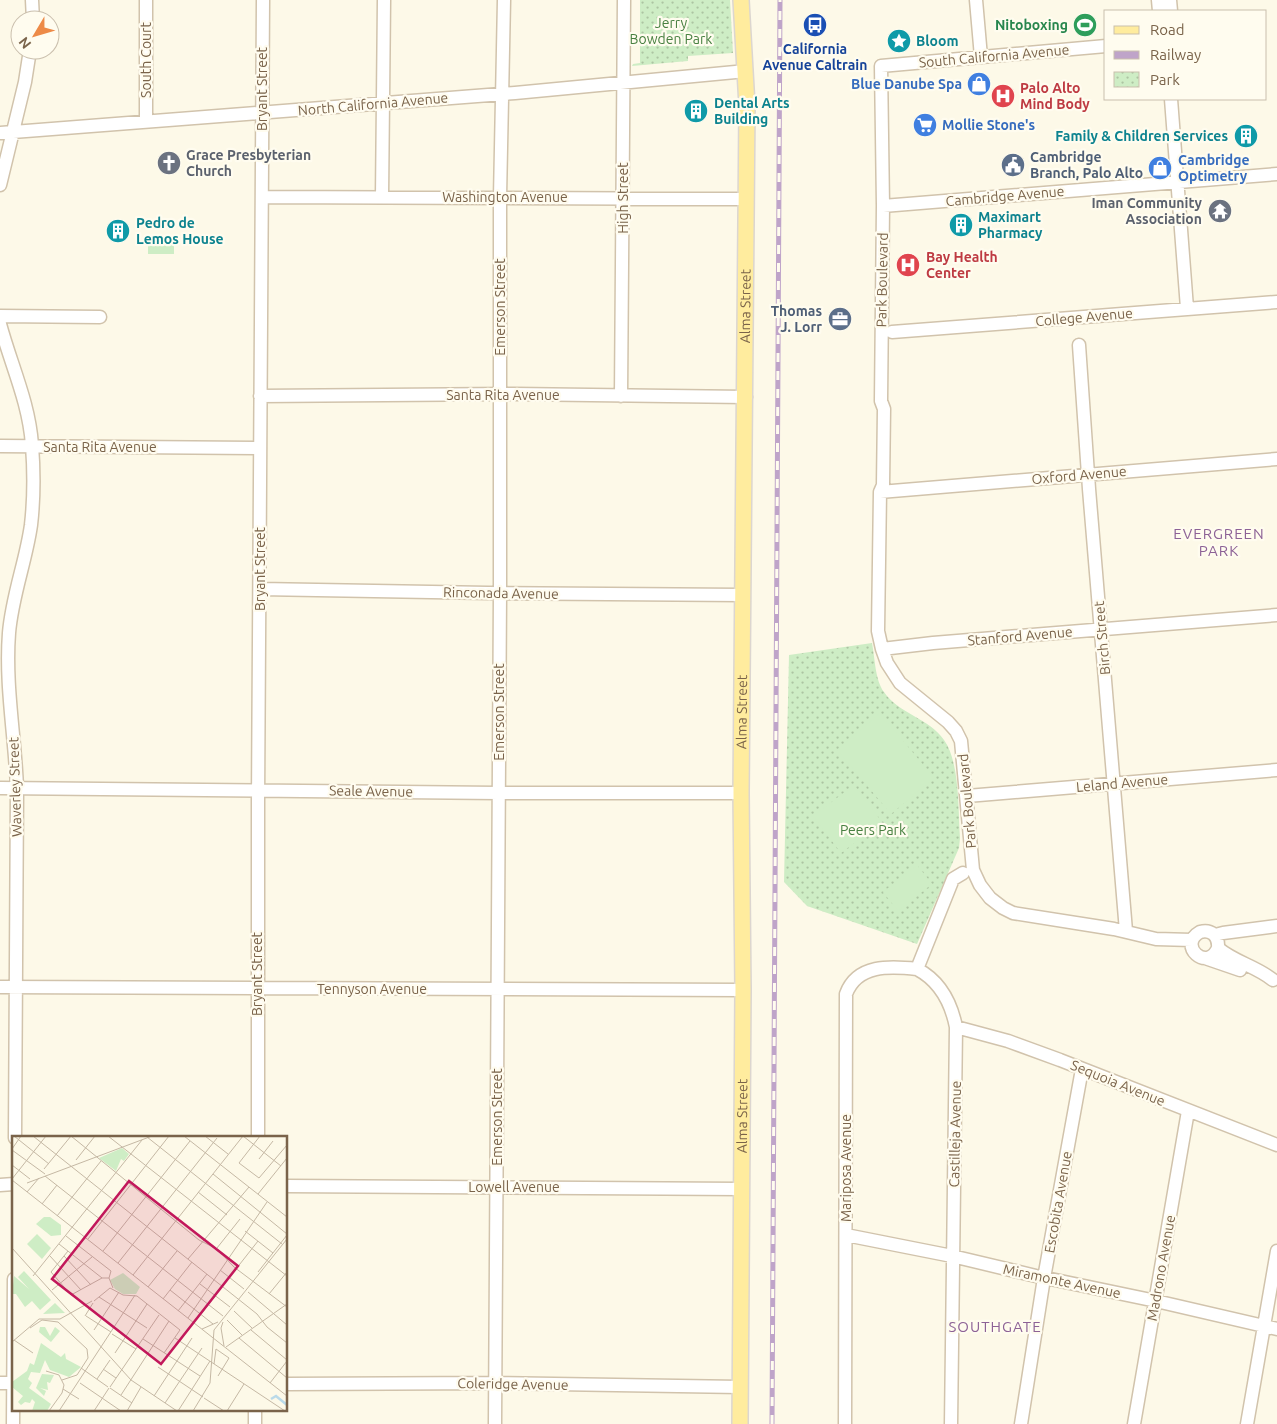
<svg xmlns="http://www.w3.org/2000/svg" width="1277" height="1424" font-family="Ubuntu,sans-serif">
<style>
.park{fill:url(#park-dots)}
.pitch{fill:#ceedc5}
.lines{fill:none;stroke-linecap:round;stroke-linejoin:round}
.minor-casing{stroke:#d1c3ac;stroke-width:15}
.major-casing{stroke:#dcd6d0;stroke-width:18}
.minor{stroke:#fff;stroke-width:12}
.major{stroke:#ffec9e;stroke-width:15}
.rail-casing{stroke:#bfa4c9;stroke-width:5}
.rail{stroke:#fffcef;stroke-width:3;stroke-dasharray:9;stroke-linecap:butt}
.labels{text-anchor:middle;stroke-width:4.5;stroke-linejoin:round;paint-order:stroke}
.park-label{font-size:14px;fill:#488041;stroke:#fffcef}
.leisure-label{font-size:14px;font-weight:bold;fill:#27864d;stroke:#fffcef;text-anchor:end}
.culture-label{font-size:14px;font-weight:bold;fill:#0d838f;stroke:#fffcef;text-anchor:start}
.transit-label{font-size:14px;font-weight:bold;fill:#164399;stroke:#fffcef}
.street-label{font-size:14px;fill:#7a634a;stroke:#fffcef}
.shop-label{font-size:14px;font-weight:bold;fill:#366cbe;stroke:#fffcef;text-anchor:start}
.health-label{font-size:14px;font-weight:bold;fill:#be3a42;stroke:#fffcef;text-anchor:start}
.worship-label{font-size:14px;font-weight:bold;fill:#5b616d;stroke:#fffcef;text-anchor:start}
.service-label{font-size:14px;font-weight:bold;fill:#4e5e75;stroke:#fffcef;text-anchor:start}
.neighbourhood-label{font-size:15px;letter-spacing:1px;fill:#8d6296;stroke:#fffcef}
.inset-river{fill:none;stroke:#badae9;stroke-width:2.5}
.inset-road{fill:none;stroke:#c5b8a4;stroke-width:1}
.view{fill:#c2185b;fill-opacity:0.15;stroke:#c2185b;stroke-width:2.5}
.inset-edge{fill:none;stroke:#7a634a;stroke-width:2.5}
</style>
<defs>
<pattern id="park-dots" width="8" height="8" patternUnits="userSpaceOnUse" patternTransform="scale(1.25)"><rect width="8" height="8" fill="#ceedc5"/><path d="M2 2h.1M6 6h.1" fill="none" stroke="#acc4a2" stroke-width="1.8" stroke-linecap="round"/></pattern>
</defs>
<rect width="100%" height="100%" fill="#fdf9e8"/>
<path class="park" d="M640,0H730L733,53L688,56V61L632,66L633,64L640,63Z
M872,643C875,658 875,680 884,692C899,714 929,718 944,740C960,762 958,810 960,838L959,848L917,944L807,906L784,882L789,655Z"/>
<path class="pitch" d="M174,240V254H148V241Z
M880,713L934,778L891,814L837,750Z
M854,785L882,822L841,853L813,816Z
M917,865L932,884L898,911L883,892Z"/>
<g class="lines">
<g class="minor-casing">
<path id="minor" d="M32,0L33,20
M976,0L981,57
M1158,0L1159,11
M1170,0L1171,11
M1106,46L881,66L883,206L881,401L884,409L883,485L880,492L878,631L882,649L887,663L900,683L948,722L956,731L961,741L973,870L980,885L990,898L1003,908L1013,913L1114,929L1156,939L1192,940
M1171,99L1187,308
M146,121V0
M0,133L515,93L746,71
M0,185L25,82L30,50
M262,197L747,199
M382,197L384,0
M883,206L1277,174
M0,316L100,317
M0,324C11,365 29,402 32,445C34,471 34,499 31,525C26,561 12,596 9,633C5,685 15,736 17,788L15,1138
M892,332L1277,302
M1079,345L1089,489L1126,931
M260,396L514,394L746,397
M621,396L624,0
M0,446L260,448
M880,492L1277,459
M260,589L488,593L743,595
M882,649L933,643L1277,615
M0,788L498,793H741
M967,796L1277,770
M1215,935L1223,933L1277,926
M1218,948C1207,973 1177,945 1200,932C1211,929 1219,936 1218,948C1234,962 1256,966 1273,980
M1205,958L1240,970
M0,987L743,990
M956,1027L1008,1041L1060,1060L1277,1145
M258,1138V802L263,0
M0,1185L14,1184
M286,1186L742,1189
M846,1235L952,1256L1036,1276L1156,1301L1277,1329
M0,1383H14
M286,1384L496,1383L740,1387
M13,1424L14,1279
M255,1424V1410
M495,1424L500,593V197L504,0
M845,1424L846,994C857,964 890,966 917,969
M951,1424L956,1027C951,1002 940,981 917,969L953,879L963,873
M1021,1424L1044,1278L1082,1069
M1134,1424L1188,1111
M1247,1424L1277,1251"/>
</g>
<g class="major-casing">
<g id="major">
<path id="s1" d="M740,1424L743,990L741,793L747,106L741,0"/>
</g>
</g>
<use href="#minor" class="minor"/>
<use href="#major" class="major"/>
<g class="rail-casing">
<path id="rail" d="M772,1424L780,0"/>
</g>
<use href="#rail" class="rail"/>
</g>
<defs>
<g id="bus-disc" transform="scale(1.25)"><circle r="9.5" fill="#1a4fb4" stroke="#fffcef"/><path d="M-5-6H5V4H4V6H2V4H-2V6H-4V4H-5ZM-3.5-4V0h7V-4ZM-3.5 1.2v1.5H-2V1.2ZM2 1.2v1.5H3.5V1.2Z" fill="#fff"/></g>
<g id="stadium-disc" transform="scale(1.25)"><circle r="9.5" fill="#2e9e5b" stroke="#fffcef"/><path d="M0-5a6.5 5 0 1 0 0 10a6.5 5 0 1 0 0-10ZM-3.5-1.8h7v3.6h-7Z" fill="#fff"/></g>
<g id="sight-disc" transform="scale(1.25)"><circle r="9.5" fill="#0f9aa8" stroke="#fffcef"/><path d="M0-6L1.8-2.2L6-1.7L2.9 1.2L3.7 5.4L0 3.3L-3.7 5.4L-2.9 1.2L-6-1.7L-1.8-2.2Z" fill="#fff"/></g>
<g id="shop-disc" transform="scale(1.25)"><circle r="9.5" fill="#3f7fe0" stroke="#fffcef"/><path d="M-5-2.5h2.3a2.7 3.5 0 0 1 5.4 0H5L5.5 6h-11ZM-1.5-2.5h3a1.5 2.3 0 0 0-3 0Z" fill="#fff"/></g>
<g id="hospital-disc" transform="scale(1.25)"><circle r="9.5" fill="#e0444e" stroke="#fffcef"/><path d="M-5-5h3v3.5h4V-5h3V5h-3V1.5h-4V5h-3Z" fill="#fff"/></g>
<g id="building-disc" transform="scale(1.25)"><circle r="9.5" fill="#0f9aa8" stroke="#fffcef"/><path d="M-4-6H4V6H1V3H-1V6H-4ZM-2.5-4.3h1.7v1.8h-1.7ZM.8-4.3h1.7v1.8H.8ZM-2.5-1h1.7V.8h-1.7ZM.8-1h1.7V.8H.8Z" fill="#fff"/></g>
<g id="supermarket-disc" transform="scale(1.25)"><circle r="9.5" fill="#3f7fe0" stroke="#fffcef"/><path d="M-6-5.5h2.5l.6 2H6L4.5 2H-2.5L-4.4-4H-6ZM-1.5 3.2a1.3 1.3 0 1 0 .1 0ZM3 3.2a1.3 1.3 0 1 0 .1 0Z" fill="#fff"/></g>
<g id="church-disc" transform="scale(1.25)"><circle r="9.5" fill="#6b7280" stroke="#fffcef"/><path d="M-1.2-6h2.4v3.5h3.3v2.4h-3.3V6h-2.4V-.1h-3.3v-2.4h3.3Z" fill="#fff"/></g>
<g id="civic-disc" transform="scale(1.25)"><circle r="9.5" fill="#5c6f8a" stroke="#fffcef"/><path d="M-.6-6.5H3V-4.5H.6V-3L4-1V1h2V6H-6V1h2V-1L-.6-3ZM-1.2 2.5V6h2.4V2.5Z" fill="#fff"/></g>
<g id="temple-disc" transform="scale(1.25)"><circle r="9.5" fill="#6b7280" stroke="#fffcef"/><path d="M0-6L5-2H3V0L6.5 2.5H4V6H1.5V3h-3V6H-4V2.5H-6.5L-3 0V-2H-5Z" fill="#fff"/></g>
<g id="office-disc" transform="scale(1.25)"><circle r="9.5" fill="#5c6f8a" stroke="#fffcef"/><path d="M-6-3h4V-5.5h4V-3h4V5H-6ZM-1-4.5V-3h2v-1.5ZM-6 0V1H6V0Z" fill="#fff"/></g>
</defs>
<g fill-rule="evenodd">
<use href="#bus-disc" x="815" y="25"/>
<use href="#stadium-disc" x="1085" y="25"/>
<use href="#sight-disc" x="899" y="41"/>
<use href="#shop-disc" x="979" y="84"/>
<use href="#hospital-disc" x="1003" y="96"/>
<use href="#building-disc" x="696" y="111"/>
<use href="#supermarket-disc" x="925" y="125"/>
<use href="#building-disc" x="1246" y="136"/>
<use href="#church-disc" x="169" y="163"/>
<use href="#civic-disc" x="1013" y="165"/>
<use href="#shop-disc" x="1160" y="168"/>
<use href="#temple-disc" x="1220" y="211"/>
<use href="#building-disc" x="961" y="225"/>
<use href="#building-disc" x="118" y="231"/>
<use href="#hospital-disc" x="908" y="265"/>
<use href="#office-disc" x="840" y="319"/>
</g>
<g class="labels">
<g class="park-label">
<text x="671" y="28">Jerry<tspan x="671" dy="16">Bowden Park</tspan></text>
<text x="873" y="835">Peers Park</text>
</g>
<g class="leisure-label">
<text x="1068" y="30">Nitoboxing</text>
</g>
<g class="culture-label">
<text x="916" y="46">Bloom</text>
<text x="714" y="108">Dental Arts<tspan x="714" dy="16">Building</tspan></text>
<text x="1228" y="141" text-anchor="end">Family &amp; Children Services</text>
<text x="978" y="222">Maximart<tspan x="978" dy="16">Pharmacy</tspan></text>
<text x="136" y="228">Pedro de<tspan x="136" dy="16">Lemos House</tspan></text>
</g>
<g class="transit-label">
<text x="815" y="54">California<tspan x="815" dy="16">Avenue Caltrain</tspan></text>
</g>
<g class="street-label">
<text transform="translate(994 56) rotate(-5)" y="5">South California Avenue</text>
<text transform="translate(146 60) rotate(-90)" y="5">South Court</text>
<text transform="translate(262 89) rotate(-90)" y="5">Bryant Street</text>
<text transform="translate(373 104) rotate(-5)" y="5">North California Avenue</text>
<text transform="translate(1005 196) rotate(-5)" y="5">Cambridge Avenue</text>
<text x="505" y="202">Washington Avenue</text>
<text transform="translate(623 198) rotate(-90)" y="5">High Street</text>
<text transform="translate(882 280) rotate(-89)" y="5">Park Boulevard</text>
<text transform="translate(500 307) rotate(-90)" y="5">Emerson Street</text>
<text dy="5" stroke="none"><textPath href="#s1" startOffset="1118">Alma Street</textPath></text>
<text transform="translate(1084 317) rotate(-5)" y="5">College Avenue</text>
<text x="503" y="400">Santa Rita Avenue</text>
<text x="100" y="452">Santa Rita Avenue</text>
<text transform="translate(1079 475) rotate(-5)" y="5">Oxford Avenue</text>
<text transform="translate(260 569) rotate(-90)" y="5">Bryant Street</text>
<text transform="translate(501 593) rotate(1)" y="5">Rinconada Avenue</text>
<text transform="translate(1020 636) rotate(-5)" y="5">Stanford Avenue</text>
<text transform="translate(1102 638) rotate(-95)" y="5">Birch Street</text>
<text transform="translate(499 712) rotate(-90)" y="5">Emerson Street</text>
<text dy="5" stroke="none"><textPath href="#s1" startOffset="712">Alma Street</textPath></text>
<text transform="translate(1122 783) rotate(-5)" y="5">Leland Avenue</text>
<text transform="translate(15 787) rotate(-92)" y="5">Waverley Street</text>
<text transform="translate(371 791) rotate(1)" y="5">Seale Avenue</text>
<text transform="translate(967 801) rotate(-95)" y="5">Park Boulevard</text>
<text transform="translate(257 974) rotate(-90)" y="5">Bryant Street</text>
<text x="372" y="994">Tennyson Avenue</text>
<text transform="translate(1118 1083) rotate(22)" y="5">Sequoia Avenue</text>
<text transform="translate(497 1117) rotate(-90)" y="5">Emerson Street</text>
<text dy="5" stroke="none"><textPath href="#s1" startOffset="308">Alma Street</textPath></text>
<text transform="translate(955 1134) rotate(-89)" y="5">Castilleja Avenue</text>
<text transform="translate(846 1168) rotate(-90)" y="5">Mariposa Avenue</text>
<text x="514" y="1192">Lowell Avenue</text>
<text transform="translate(1058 1202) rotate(-80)" y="5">Escobita Avenue</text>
<text transform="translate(1161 1268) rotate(-80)" y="5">Madrono Avenue</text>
<text transform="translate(1062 1281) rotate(12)" y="5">Miramonte Avenue</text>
<text transform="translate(513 1384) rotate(1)" y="5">Coleridge Avenue</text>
</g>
<g class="shop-label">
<text x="962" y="89" text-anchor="end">Blue Danube Spa</text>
<text x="942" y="130">Mollie Stone's</text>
<text x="1178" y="165">Cambridge<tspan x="1178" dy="16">Optimetry</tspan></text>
</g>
<g class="health-label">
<text x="1020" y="93">Palo Alto<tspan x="1020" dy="16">Mind Body</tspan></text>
<text x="926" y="262">Bay Health<tspan x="926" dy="16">Center</tspan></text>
</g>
<g class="worship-label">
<text x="186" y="160">Grace Presbyterian<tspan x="186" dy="16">Church</tspan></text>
<text x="1202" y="208" text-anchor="end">Iman Community<tspan x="1202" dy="16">Association</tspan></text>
</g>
<g class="service-label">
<text x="1030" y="162">Cambridge<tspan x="1030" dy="16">Branch, Palo Alto</tspan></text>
<text x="822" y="316" text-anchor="end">Thomas<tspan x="822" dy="16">J. Lorr</tspan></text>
</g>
<g class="neighbourhood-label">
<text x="1219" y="539">EVERGREEN<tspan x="1219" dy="17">PARK</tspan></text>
<text x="995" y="1332">SOUTHGATE</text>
</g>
</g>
<g transform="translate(12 1136)">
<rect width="275" height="275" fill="#fdf9e8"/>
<path d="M43,167L53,177L31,178ZM28,191H33L38,200L43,191L48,195L39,206L27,196ZM29,207L49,221L53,217L54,223L69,231L57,241L38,234L33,224L28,237L19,236L16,243L20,247L17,252L39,268L35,275H20L23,266L20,263L18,267L13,266L9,269L6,266L11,260L0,251V246L15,235L18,227L22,229ZM30,238L42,239L38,247L35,246L36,254L28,252L34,255L32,260L24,252Z" fill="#ceedc5"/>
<path d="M110,12L117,18L112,25L109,23L104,35L87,22ZM111,137L128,151L124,158H111L103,153L98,144Z" fill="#ceedc5"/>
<path d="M32,81H38L49,89V99L39,100L24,88ZM25,98L39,112L30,123L15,108ZM12,135L39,164L28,174L20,165L13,171L4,158H0L2,140L17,153L6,141Z" fill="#ceedc5"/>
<path class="inset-river" d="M259,263L264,260L275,269"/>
<path class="inset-road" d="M2,0L37,28M21,0L245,178L255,191L275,207M96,0L275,140M172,0L275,81M193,0L216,18M231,0L269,30M248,0L227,27L247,42L275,9M135,1L270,108M0,13L9,0M0,14L33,38M247,23L261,5M64,24L83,0M0,29L18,43M32,33L59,0L187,104L205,113L222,131L275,171M201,38L275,98M33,40L211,180M0,43L34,0M0,44L275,260M15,47L140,0M15,56L27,42M186,56L215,79M246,58L275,22M30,68L45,49M45,80L89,25M233,95L261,117M54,100L99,135L97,142M76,103L157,0M47,108L90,142H97L101,152M0,112L119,244L165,275M205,112L228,83M56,115L39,136L59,159L90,142M91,115L178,5M38,120L69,154M52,120L79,149M176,123L237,51M106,127L205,2M224,133L246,105M208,134L232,153M246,136L275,99M121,139L231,0M21,140L130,4M188,148L218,171M136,151L165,115M40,154L80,121M158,154L201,188M236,156L275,189M257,158L275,136M87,161L135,192M151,163L180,126M82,165L98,152L111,159L125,160L168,194L152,217M166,175L195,138M222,175L240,192M189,178L203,160M73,180L81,167M74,180L99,196M176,182L255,66M215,184L230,199M211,186L209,192L212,210M18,192L30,184L46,186L75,213L76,222L65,239L50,244M190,193L206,186M82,194L107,156M239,194L275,224M100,198L124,213M163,202L273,275M227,202L275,242M131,203L188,240M2,204L21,217M0,206L27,183H48L80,165M214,211L275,168M103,217L135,168M202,228L204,213L217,222L206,240M146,231L191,261M69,232L96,251M91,233L104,242M34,235L47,239L52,249L50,257L37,275M85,243L98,224M68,247L109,275M258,247L275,225M98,251L147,179M98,252L120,267M51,253L67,263M109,259L157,185M142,260L180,202M192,262L212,275M153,267L190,212M47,275L123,159M82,275L97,252M115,275L129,251M166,275L198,225M181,275L198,247L202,194L275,103M215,275L232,248"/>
<path class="view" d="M117,45L226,130L149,228L40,143Z"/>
<rect width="275" height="275" class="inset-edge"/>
</g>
<rect x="1104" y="10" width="162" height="90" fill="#fffcef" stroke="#cabfad"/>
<rect x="1114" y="26" width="25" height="8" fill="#ffec9e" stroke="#cabfad"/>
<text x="1150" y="35" font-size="15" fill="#7a634a">Road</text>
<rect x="1114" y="51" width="25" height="8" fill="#bfa4c9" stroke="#cabfad"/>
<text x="1150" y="60" font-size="15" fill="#7a634a">Railway</text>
<rect x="1114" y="72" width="25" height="15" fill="url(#park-dots)" stroke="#cabfad"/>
<text x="1150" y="85" font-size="15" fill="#7a634a">Park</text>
<g transform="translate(35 35) rotate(232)"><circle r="24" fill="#fffcef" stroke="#cabfad"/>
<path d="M0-4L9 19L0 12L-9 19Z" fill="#ed8a47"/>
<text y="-8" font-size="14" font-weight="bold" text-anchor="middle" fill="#7a634a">N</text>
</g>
</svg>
